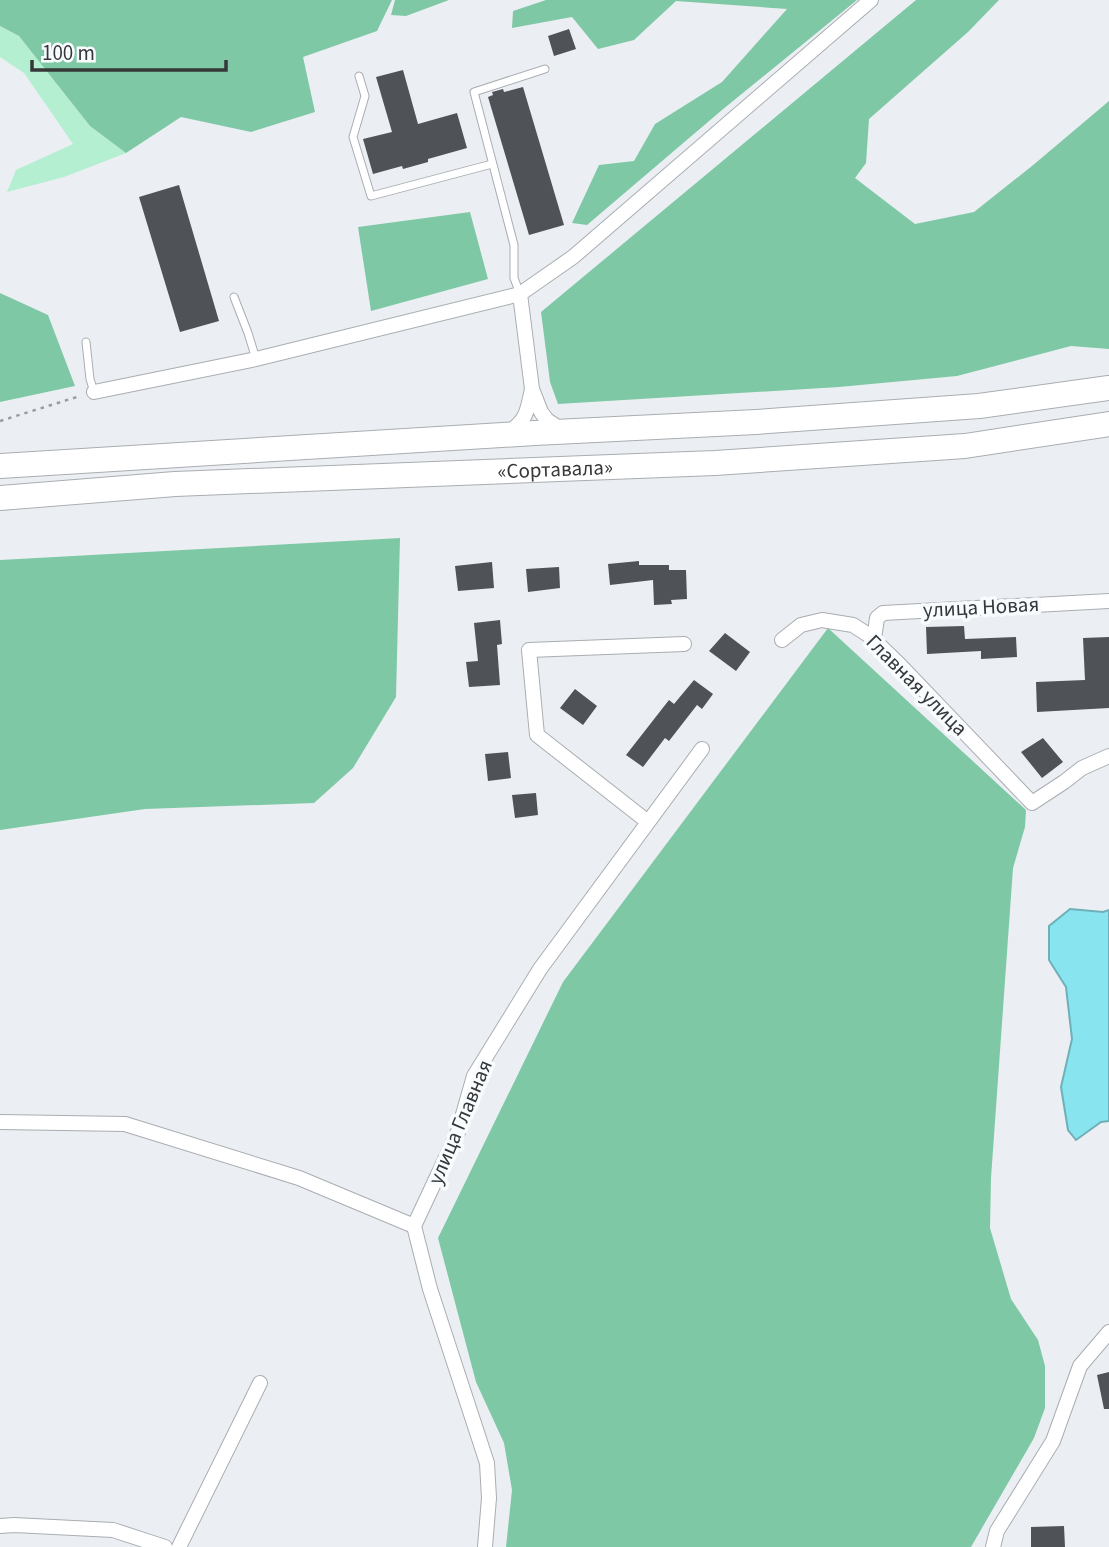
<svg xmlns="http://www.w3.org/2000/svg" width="1109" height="1547" font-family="'Source Sans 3',sans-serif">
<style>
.green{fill:#b3efd0}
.forest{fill:#7fc8a5}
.water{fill:#88e4ef;stroke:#6fb0b8;stroke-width:2}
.building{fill:#4f5256}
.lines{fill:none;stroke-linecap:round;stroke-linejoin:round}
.service-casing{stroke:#a9adb1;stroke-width:9}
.minor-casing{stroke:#a9adb1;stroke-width:16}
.trunk-casing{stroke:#a9adb1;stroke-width:26}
.path{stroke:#9a9da0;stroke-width:2.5;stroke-dasharray:3.5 5;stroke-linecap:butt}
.service{stroke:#fff;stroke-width:7}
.minor{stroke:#fff;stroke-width:14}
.trunk{stroke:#fff;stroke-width:24}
.labels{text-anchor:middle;stroke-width:7;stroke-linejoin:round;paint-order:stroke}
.street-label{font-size:21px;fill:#363739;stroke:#f9fcfe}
</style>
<rect width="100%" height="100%" fill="#ebeff3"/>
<path class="green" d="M0,26L19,36L90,126L126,153L64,177L7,192L16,170L73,144L24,73L0,57Z"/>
<path class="forest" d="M0,0H392L377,31L303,57L315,112L251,132L181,117L126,153L90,126L19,36L0,26Z
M395,0H449L406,16L391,15Z
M546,0H857L722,110L587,225L572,223L599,165L634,161L655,124L722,82L787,9L676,1L634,40L598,49L572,17L512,28L513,11Z
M916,0H999L968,32L869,119L866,163L855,178L915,224L974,212L1032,166L1109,101V349L1071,346L957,376L839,387L558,404L550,382L541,312Z
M470,212L488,279L371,311L358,227Z
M0,293L48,315L75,386L0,402Z
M400,538L396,697L353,768L314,803L145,809L0,830V560Z
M828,628L1026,810L1025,827L1013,868L991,1178L990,1228L1011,1299L1038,1340L1045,1366V1408L1034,1438L971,1547H506L512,1490L504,1443L476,1382L438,1238L563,982Z"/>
<path class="water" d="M1070,909L1103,912L1109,910V1121L1101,1122L1076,1140L1068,1130L1061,1087L1072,1039L1066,987L1049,960V926Z"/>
<path class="building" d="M569,29L576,49L554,56L548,36Z
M403,70L418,124L457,113L467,148L428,159V162L403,169L402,166L373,174L363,139L392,132L376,77Z
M523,87L564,225L529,235L488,97L493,95L492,92L503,89L504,92Z
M179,185L219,321L180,332L139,197Z
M639,561V565H669V570H686L687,599L671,600L672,604L654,605L653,580L610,585L608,564Z
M492,562L494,588L458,591L455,566Z
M559,567L560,588L528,592L526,569Z
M500,620L502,644L497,645L500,685L469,687L466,662L478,661L474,623Z
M964,626L965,639L1016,637L1017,657L981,659V651L927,654L926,627Z
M725,633L750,652L736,671L709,651Z
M1109,637V708L1037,712L1036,682L1085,680L1083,638Z
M694,680L713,694L702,709L697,705L669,741L665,738L643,767L626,755L669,700L674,704Z
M575,689L597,706L583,725L560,708Z
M1043,738L1063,762L1042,778L1021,752Z
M508,752L511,778L488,781L485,754Z
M536,793L538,815L515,818L512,795Z
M1109,1372V1409H1104L1097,1375Z
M1064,1526L1065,1547H1031V1527Z"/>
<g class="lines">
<g class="service-casing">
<path id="service" d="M359,76L365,96L353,137L371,196L492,164
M520,294L514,278V245L474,92L545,69
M234,297L248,333L256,359
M86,342L90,379L94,392"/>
</g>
<g class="minor-casing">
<path id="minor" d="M520,294L532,389L541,412L547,420L562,430
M94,392L256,359L520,294L573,257L871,0
M509,432C528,419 527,410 532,389
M874,639L877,618L883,613L1109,601
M782,640L801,625L822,620L853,625L870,636L899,664L1032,803L1064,782L1082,768L1109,756
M648,822L537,735L529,650L684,644
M0,1122L125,1124L299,1178L414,1226
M0,1526L14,1525L113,1530L165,1547
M179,1547L260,1383
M485,1547L489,1498L487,1463L430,1289L414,1226L458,1132L474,1076L540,969L702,749
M993,1547L997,1531L1053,1441L1080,1366L1109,1332"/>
</g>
<g class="trunk-casing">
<g id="trunk">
<path d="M0,466L535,433L756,422L979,406L1109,388"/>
<path id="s1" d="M0,498L175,484L715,463L965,446L1109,424"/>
</g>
</g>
<path class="path" d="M0,421L80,396"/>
<use href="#service" class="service"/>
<use href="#minor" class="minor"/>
<use href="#trunk" class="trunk"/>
</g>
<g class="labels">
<g class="street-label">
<text dy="7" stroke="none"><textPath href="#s1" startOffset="556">«Сортавала»</textPath></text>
<text transform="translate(981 607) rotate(-3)" y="7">улица Новая</text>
<text transform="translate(917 685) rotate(45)" y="7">Главная улица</text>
<text transform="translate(460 1122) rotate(-67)" y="7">улица Главная</text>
</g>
</g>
<path d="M32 60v10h194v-10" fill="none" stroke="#363739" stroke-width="3.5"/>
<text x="42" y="60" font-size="21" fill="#363739" stroke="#f9fcfe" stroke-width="5" paint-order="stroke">100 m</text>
</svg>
